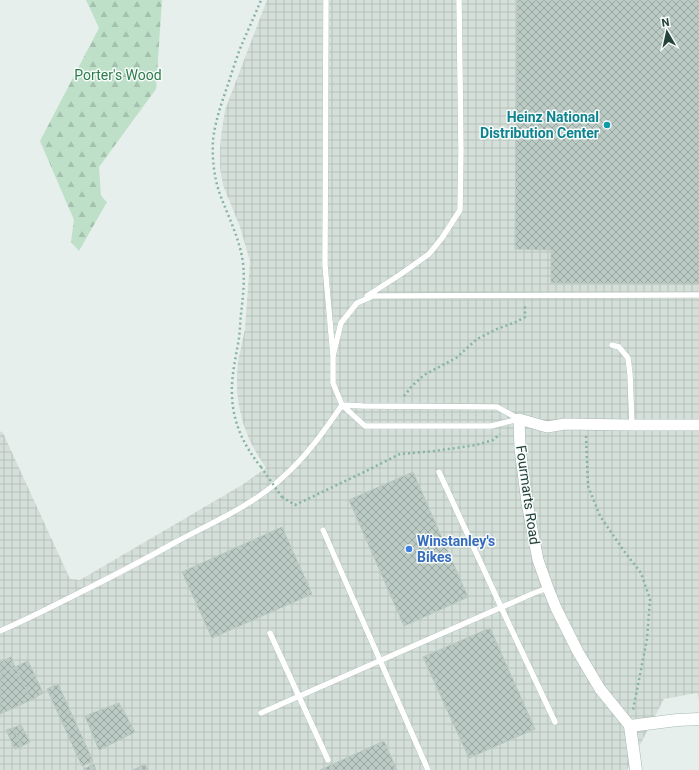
<svg xmlns="http://www.w3.org/2000/svg" width="699" height="770" font-family="Roboto,sans-serif">
<style>
.industrial{fill:url(#industrial-grid)}
.forest{fill:url(#forest-firs)}
.building{fill:url(#building-cross-hatch);stroke:#b8c9c2}
.lines{fill:none;stroke-linecap:round;stroke-linejoin:round}
.lane-casing{stroke:#a8b8b2;stroke-width:6}
.street-casing{stroke:#a8b8b2;stroke-width:12}
.secondary-casing{stroke:#a4bbb3;stroke-width:13}
.path{stroke:#86b3a5;stroke-width:2.5;stroke-dasharray:2 3;stroke-linecap:butt}
.lane{stroke:#fff;stroke-width:5.5}
.street{stroke:#fff;stroke-width:11}
.secondary{stroke:#fff;stroke-width:12}
.path-bridge{stroke:#86b3a5;stroke-width:2.5;stroke-dasharray:2 3;stroke-linecap:butt}
.culture-dot{fill:#0f9aa8;stroke:#f7fbf9;stroke-width:1.5}
.shop-dot{fill:#3f7fe0;stroke:#f7fbf9;stroke-width:1.5}
.labels{text-anchor:middle;stroke-width:3;stroke-linejoin:round;paint-order:stroke}
.park-label{font-size:14px;fill:#2d7a4b;stroke:#f7fbf9}
.culture-label{font-size:14px;font-weight:bold;fill:#0d838f;stroke:#f7fbf9;text-anchor:end}
.street-label{font-size:14px;fill:#24423a;stroke:#f7fbf9}
.shop-label{font-size:14px;font-weight:bold;fill:#366cbe;stroke:#f7fbf9;text-anchor:start}
</style>
<defs>
<pattern id="industrial-grid" width="8" height="8" patternUnits="userSpaceOnUse"><rect width="8" height="8" fill="#d4dfda"/><path d="M0 4h8M4 0v8" fill="none" stroke="#b6c1bc"/></pattern>
<pattern id="forest-firs" width="22" height="20" patternUnits="userSpaceOnUse"><rect width="22" height="20" fill="#bfe0c8"/><path d="M5 1l3.5 6h-7zM16 11l3.5 6h-7z" fill="#a4c1ad"/></pattern>
<pattern id="building-cross-hatch" width="8" height="8" patternUnits="userSpaceOnUse"><rect width="8" height="8" fill="#bbcac4"/><path d="M0 0l8 8M0 8l8-8" fill="none" stroke="#98a6a0"/></pattern>
</defs>
<rect width="100%" height="100%" fill="#e6efeb"/>
<path class="industrial" d="M267,0H699V699L697,693L664,699L627,770H0V431L3,433L70,579L80,580L242,485L266,468L257,454L249,439L243,423L239,406L237,391V376L238,361L245,329L250,261L240,227L223,185L220,168V148L222,129L225,110Z"/>
<path class="forest" d="M86,0H162L156,89L99,167L101,196L107,202L79,251L71,242L74,220L40,141L99,28Z"/>
<path class="building" d="M517,0H699V284L551,283V250L515,249Z
M413,472L468,597L404,626L349,500Z
M282,527L312,594L212,638L182,572Z
M490,628L535,729L469,758L423,657Z
M11,657L15,667L0,674V662Z
M28,661L43,693L31,700L15,667Z
M15,667L31,700L0,714V674Z
M58,684L93,761L82,766L47,689Z
M119,703L135,732L99,750L85,716Z
M21,725L30,742L22,746L13,728Z
M13,728L22,746L15,749L6,730Z
M384,741L397,770H320Z
M94,764L96,770H85L84,769Z
M145,764L148,770H133Z"/>
<g class="lines">
<g class="lane-casing">
<path id="lane" d="M326,0L325,265L333,356L341,323L357,303L373,296L699,295
M367,296L401,274L429,254L442,238L460,210L461,151L459,0
M612,345L619,347L628,358L630,374L632,425
M333,356V383L342,405L365,426H491L519,419
M342,405L363,406L497,407L519,419
M439,472L501,607L555,722
M323,530L428,770
M0,631C26,620 51,607 77,594C109,578 142,561 174,543C211,523 252,506 283,477C306,457 325,430 342,405
M270,633L328,760
M261,713L534,593L548,588"/>
</g>
<g class="street-casing">
<path id="street" d="M630,726L600,689L578,652L556,608L548,588L538,560L527,503L520,448L519,419L547,427L565,424L632,425H699"/>
</g>
<g class="secondary-casing">
<path id="secondary" d="M636,770L630,726L677,720L699,719"/>
</g>
<path class="path" d="M404,396L412,386L424,375L456,358L477,339L497,329L516,322L525,317V305
M586,436L588,486L600,516L624,551L641,573L650,599L647,639L633,710
M261,467C244,446 233,423 232,396C231,379 235,361 238,344C240,334 240,324 241,314C243,297 245,280 243,263C240,240 229,218 221,197C214,179 212,159 213,140C215,122 221,105 227,87C232,73 236,58 242,44C248,30 255,15 261,0
M282,497L295,505L360,474L400,454L435,451L476,445L493,440L500,434"/>
<use href="#lane" class="lane"/>
<use href="#street" class="street"/>
<use href="#secondary" class="secondary"/>
<path class="path-bridge" d="M261,467L282,497"/>
</g>
<circle class="culture-dot" cx="607" cy="125" r="4"/>
<circle class="shop-dot" cx="409" cy="549" r="4"/>
<g class="labels">
<g class="park-label">
<text x="118" y="80">Porter's Wood</text>
</g>
<g class="culture-label">
<text x="599" y="122">Heinz National<tspan x="599" dy="16">Distribution Center</tspan></text>
</g>
<g class="street-label">
<text transform="translate(528 495) rotate(82)" y="5">Fourmarts Road</text>
</g>
<g class="shop-label">
<text x="417" y="546">Winstanley's<tspan x="417" dy="16">Bikes</tspan></text>
</g>
</g>
<g transform="translate(667 32) rotate(351)" stroke="#f7fbf9" stroke-width="3" paint-order="stroke">
<path d="M0-3L7 15L0 10L-7 15Z" fill="#24423a"/>
<text y="-6" font-size="11" font-weight="bold" text-anchor="middle" fill="#24423a">N</text>
</g>
</svg>
